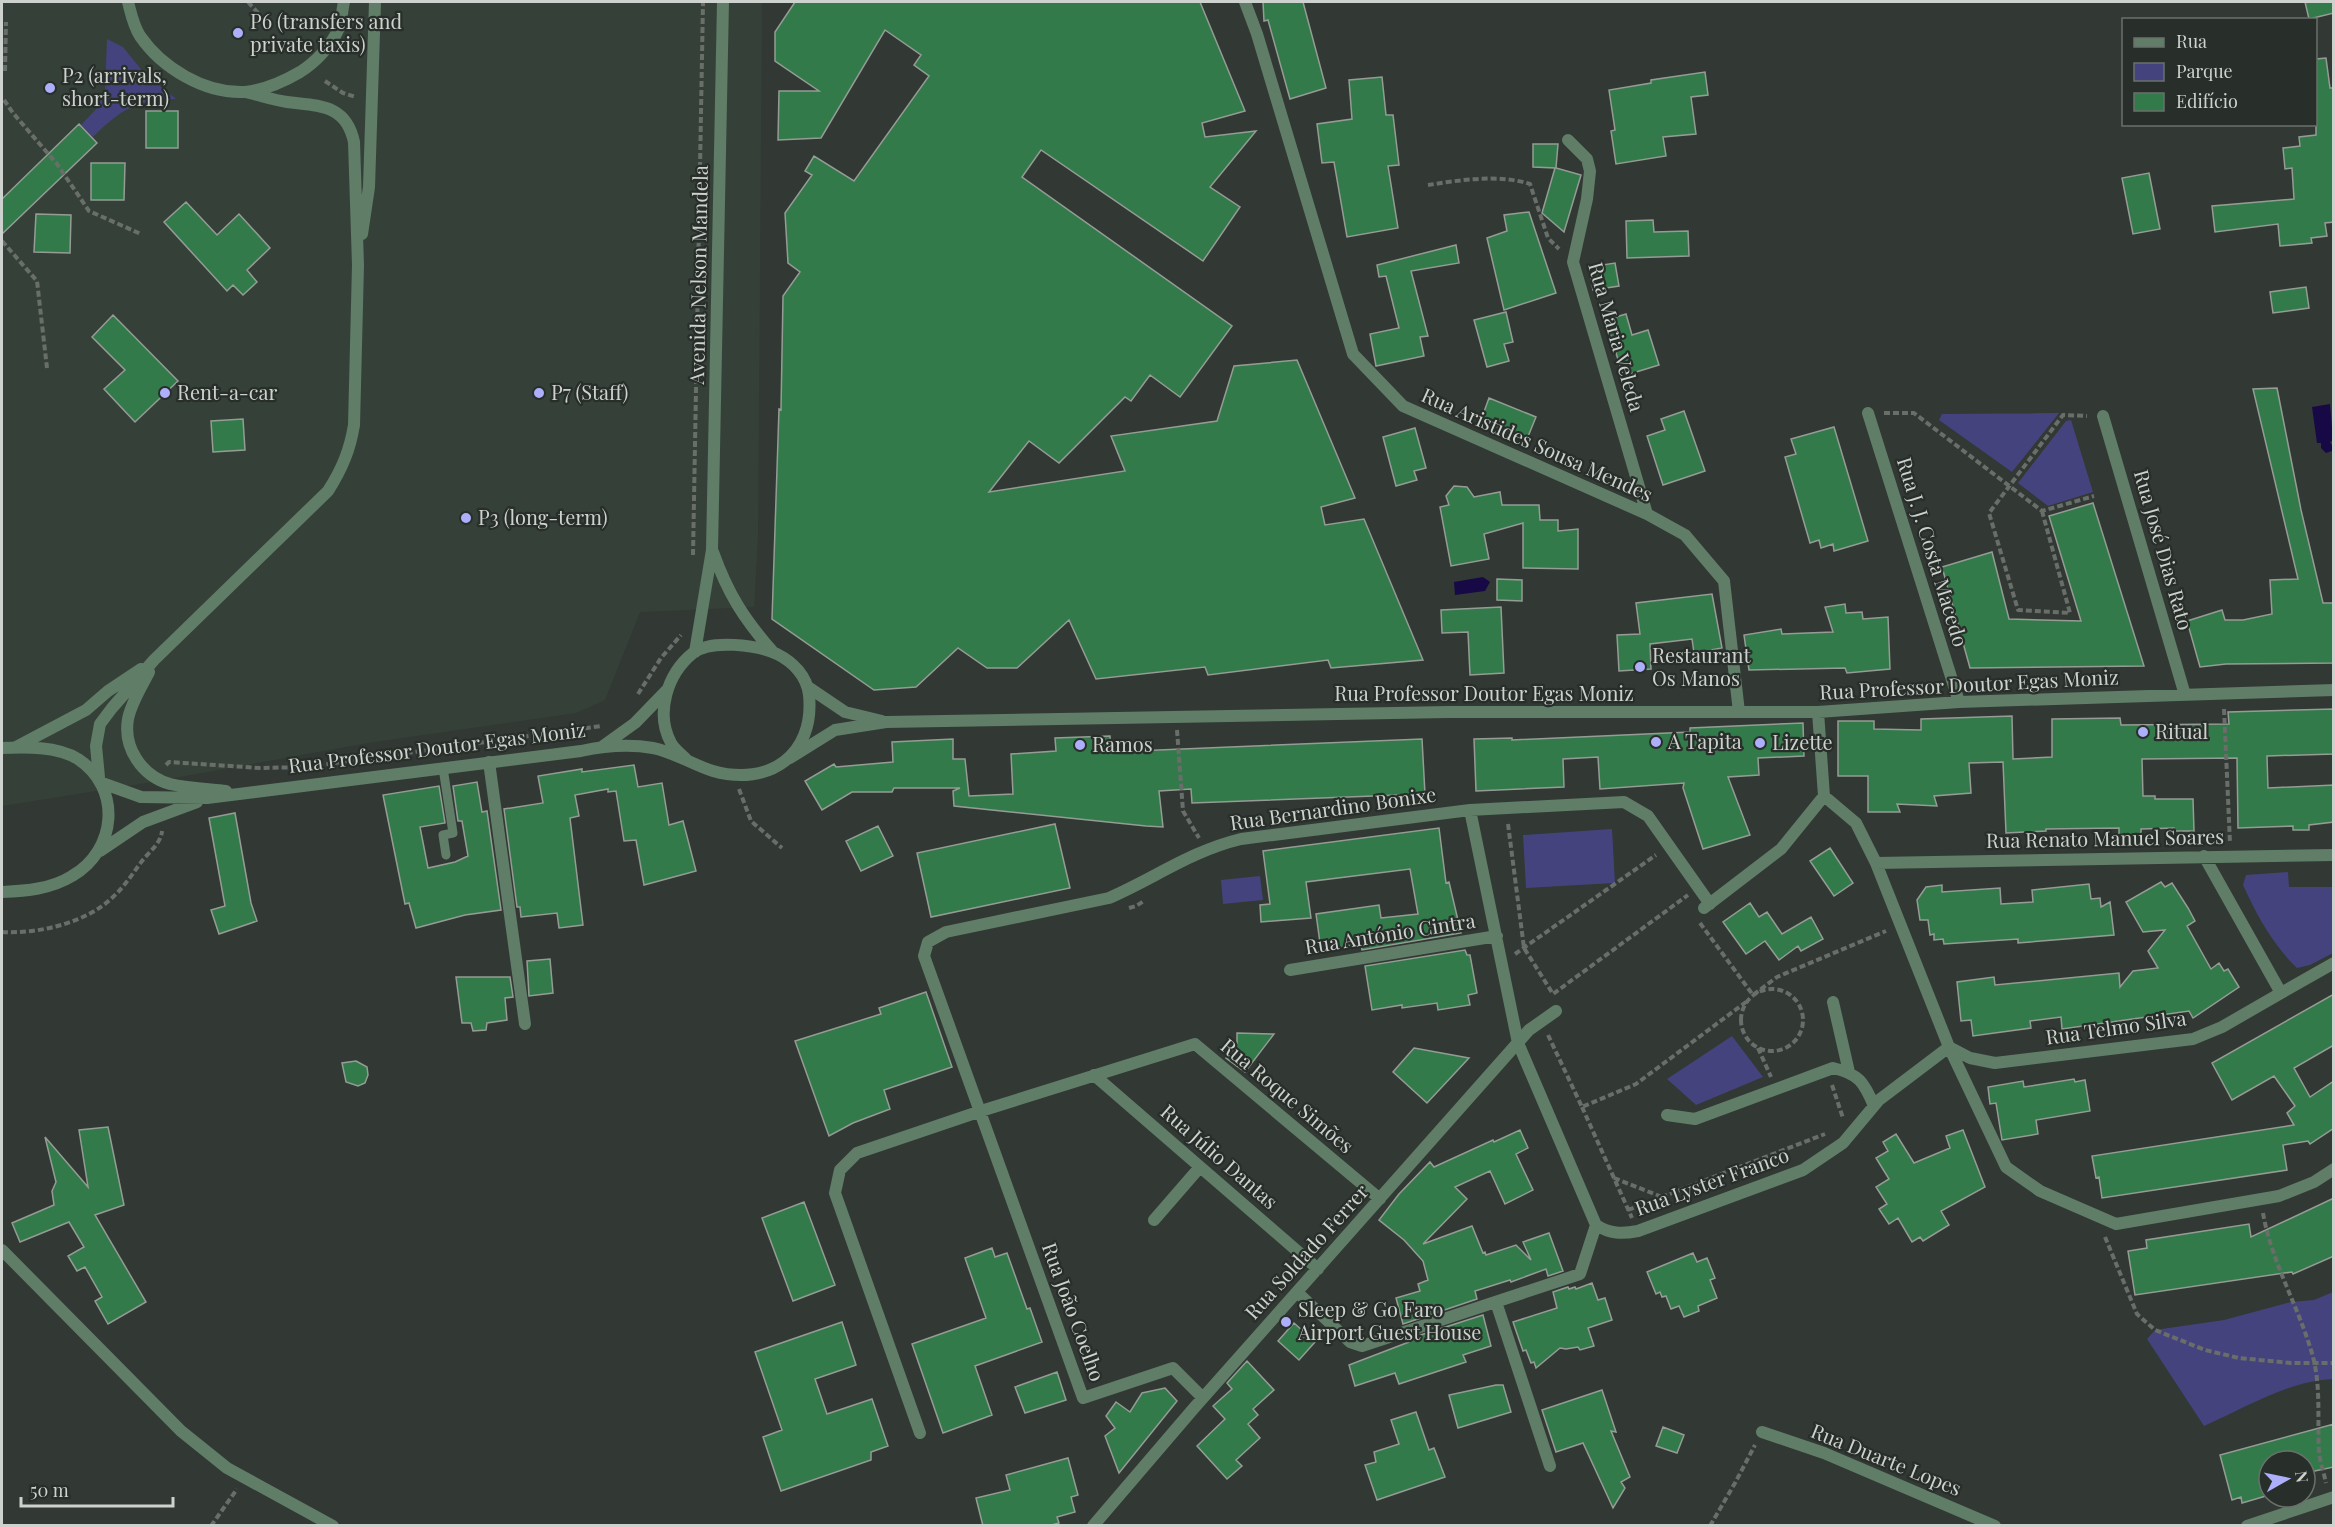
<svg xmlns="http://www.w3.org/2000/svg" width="2335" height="1527" font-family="'Playfair Display',serif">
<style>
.built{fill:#354138}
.green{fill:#45437d}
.water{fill:#170946}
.building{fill:#337a4a;stroke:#959c96;stroke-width:1.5}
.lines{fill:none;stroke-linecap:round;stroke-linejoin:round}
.path{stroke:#696e6a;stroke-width:4;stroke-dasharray:6 3;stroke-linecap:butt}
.service{stroke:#607d67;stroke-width:9}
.minor{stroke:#607d67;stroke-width:12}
.tertiary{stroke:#607d67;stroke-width:12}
.poi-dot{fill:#adaffb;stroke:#282e29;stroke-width:2}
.labels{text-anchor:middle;stroke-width:4.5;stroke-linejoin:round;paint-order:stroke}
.poi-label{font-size:20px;fill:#ced2cf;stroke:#282e29;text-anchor:start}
.street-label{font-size:20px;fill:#ced2cf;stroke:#282e29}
</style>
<rect width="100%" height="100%" fill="#323833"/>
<path class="built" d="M2,2H762L758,534L754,607L640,612L605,700L576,713L368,743L146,783L2,806Z"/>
<path class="green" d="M107,39L123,47L144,73L176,99C137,99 120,110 93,137L81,125L98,107L105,91Z
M2059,413L2012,472L1939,420L1942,414Z
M2071,420L2093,492L2048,506L2018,483L2066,421Z
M1612,829L1615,883L1526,888L1523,835Z
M2288,872L2289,887H2333V953L2310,965L2297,968C2273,945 2256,914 2243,885L2246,875Z
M1260,876L1263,900L1223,904L1221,880Z
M1732,1036L1763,1077L1696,1105L1667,1079Z
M2333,1292V1379C2288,1381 2245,1408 2204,1426L2147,1339L2155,1330L2224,1320L2291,1302L2314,1300Z"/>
<path class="water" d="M2330,404L2333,440L2330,442L2333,447L2332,451L2326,453L2321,448V443H2317L2312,407Z
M1483,577L1490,582L1485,591L1455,595L1454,582Z"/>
<path class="building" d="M795,2H1200L1245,111L1202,123L1205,137L1256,131L1210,187L1240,207L1203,261L1041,150L1022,177L1232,326L1180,397L1150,375L1131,401L1125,397L1059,463L1029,441L989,492L1125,471L1111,436L1217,421L1234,366L1297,360L1355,498L1321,507L1325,525L1364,519L1423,660L1331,668L1328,660L1208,675L1205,667L1096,679L1069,620L1017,668H987L958,648L916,687L874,690L772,619L779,409L781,410L783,296L800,272L788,263L785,213L812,175L805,171L814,156L854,181L929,76L914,65L921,55L885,30L821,138L778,140L779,91H819L775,61V32Z
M1263,2H1303L1326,88L1290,99L1268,20L1264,21Z
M2305,2H2334V13L2309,19Z
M2326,58L2330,88H2334V222L2325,223L2327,236L2311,238L2312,243L2280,246L2278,224L2215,232L2212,206L2294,199L2292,168L2285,169L2283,148L2300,146L2299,137L2316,135V59Z
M1705,72L1708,95L1691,97L1696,134L1663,137L1666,156L1616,164L1611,131L1615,130L1609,90L1651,83V80Z
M1382,77L1386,115H1393L1399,165L1388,166L1398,228L1347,237L1334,162L1322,163L1317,124L1352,119L1349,80Z
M146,111H178V148H146Z
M79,124L97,143L2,234V199Z
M1533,144H1558L1556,168L1581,175L1564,232L1542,213L1555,168L1533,167Z
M91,163H125L124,200H91Z
M2149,173L2160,229L2133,234L2122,178Z
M186,202L217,235L239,214L270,248L247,270L257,282L243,295L233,285L227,291L164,222Z
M1529,212L1556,293L1504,310L1487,238L1507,231L1504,215Z
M36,214L71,215L70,253L34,252Z
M1653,220L1654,232L1688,231L1689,256L1627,258L1626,221Z
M1456,245L1459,263L1411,271L1428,336L1420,337L1424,356L1376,366L1370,334L1399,328L1386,276L1379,277L1377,265Z
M1615,263L1619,286L1593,290L1589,267Z
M2306,287L2309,308L2273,313L2270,292Z
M1506,312L1513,342L1504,344L1509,361L1487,367L1474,320Z
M1626,314L1632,335L1648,330L1659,365L1623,376L1606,320Z
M113,315L178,381L135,422L104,389L125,370L92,337Z
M2277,388L2301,510L2323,603H2334V663L2226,664L2200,667L2187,621L2222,610L2225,620H2243L2272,614L2270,580L2298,579L2253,389Z
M1489,398L1536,417L1527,439L1481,420Z
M1684,411L1705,471L1663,485L1647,436L1665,430L1661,419Z
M243,419L245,450L213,452L211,421Z
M1834,427L1868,541L1834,551L1833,544L1821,548L1819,540L1810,543L1785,457L1796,454L1791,439Z
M1415,428L1426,468L1414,471L1417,480L1396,486L1383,437Z
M1454,486L1467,487L1474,497L1500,492L1502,505H1539L1540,520H1558V531L1578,529V569L1523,568V523L1484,534L1489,559L1451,566L1440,507L1449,505L1446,496Z
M2093,503L2144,666L1970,668L1942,567L1992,552L2009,619L2081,621L2049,516Z
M1497,579L1522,580V601L1497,600Z
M1712,594L1722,648L1694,653L1692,639L1650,644L1651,669L1619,671L1617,635L1640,634L1636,603Z
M1845,604L1846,613L1862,612L1863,619L1888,617L1890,669L1847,673L1845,668L1749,670L1744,635L1781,629L1782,634L1833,632L1825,607Z
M1501,607L1504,673L1470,675L1468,632L1442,633L1441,610Z
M2334,709V754L2267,756L2268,788L2334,785V822L2309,825V830H2293V826L2238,828L2237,758L2142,759L2143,796H2155V799H2193L2194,831H2174V828L2141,829V834H2119V828L2046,829V831L2006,833L2003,762L1969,763L1971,793L1934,796L1937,806L1897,804L1900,812H1868V776H1838V721H1874V729L1921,730V719L2012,716L2013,759L2052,757V719L2120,718L2121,725L2229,724L2228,712Z
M1803,723L1804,756L1758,758L1759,775L1728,777L1750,835L1703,849L1683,788L1684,783L1600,789L1598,757L1563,759L1564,787L1476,791L1474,739L1512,738V740L1690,732V728Z
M1110,736L1111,752L1422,739L1425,794L1192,803L1191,789L1159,791L1163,827L1146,826L954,806L953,791L960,788H894L892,792H852L822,810L805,781L834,764L836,767L893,762L892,742L953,739V759H965L969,796L1013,794L1011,754L1056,751L1055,738Z
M634,765L638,787L662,783L669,825L683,821L696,871L644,885L636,840L624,841L616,791L608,792V789L575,795L579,816L570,818L583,925L559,928L557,913L521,917L520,907H517L504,809L543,803L538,776L582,769V772Z
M477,782L482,812L487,811L501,910L465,915L416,928L409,903L405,904L383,795L439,786L445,823L420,827L428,868L455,862L468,856L462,821H458L453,786Z
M235,813L251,903L257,921L219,934L211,910L225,906L209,818Z
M1055,824L1070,888L931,917L917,853Z
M878,826L893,856L861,871L846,841Z
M1439,828L1446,883L1449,882L1461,933L1362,950L1361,944L1321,950L1316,914L1379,905L1381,918L1418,914L1410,869L1306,882L1311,918L1261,922L1260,905L1270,904L1263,851Z
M1830,848L1853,883L1834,896L1810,861Z
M2161,882L2165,887L2172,883L2188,908L2195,921L2187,926L2211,969L2219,963L2224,971L2228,969L2239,987L2193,1018L2189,1011L2062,1029L2061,1017L2030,1021L2031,1028L1973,1036L1971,1020L1961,1021L1957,982L1994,977L1995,985L2119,973L2120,987L2133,971L2158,968L2148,951L2165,930L2143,932L2126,902Z
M2089,884L2091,899L2100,898L2101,907L2110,902L2114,935L2018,943V939L1944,944L1943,939L1934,940V934L1930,935L1928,920H1920L1917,900L1926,887L1942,885V892L2000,888L2001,904L2033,902L2032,890Z
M1750,903L1759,917L1767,912L1782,934L1811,917L1823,939L1801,951L1798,946L1779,960L1765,941L1746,954L1723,922Z
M1465,950L1467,955H1470L1477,993L1468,995L1470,1005L1438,1010L1437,1003L1402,1008V1005L1372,1010L1365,966Z
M550,959L553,993L529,996L527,961Z
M456,977H510L513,997L505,998L507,1020L487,1023L486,1030L473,1031L471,1023H462Z
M926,992L952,1067L884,1090L890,1109L853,1123L829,1136L795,1041L881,1014L879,1008Z
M2334,994V1045L2294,1068L2310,1097L2334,1081V1128L2310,1144L2308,1141L2283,1145L2287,1170L2102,1198L2099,1177L2096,1178L2092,1156L2294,1125L2287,1113L2295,1106L2274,1076L2232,1100L2212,1063Z
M1237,1033L1274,1034L1245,1072L1226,1058L1237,1043Z
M1414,1048L1469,1058L1427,1103L1393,1072Z
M356,1061L367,1067L368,1075L365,1083L358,1086L346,1082L342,1063Z
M2074,1079L2075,1082L2085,1080L2090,1111L2036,1120L2038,1134L2002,1140L1996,1103L1990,1104L1988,1087L2023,1081L2024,1087Z
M108,1127L124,1205L95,1215L146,1302L108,1324L95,1301L102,1297L85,1267L77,1271L68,1256L84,1247L69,1222L20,1242L12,1223L54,1205L52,1191L56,1182L45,1137L88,1187L79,1130Z
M1520,1130L1528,1148L1516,1154L1533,1190L1505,1204L1490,1171L1455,1187L1467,1199L1423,1244L1472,1226L1483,1253L1485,1252L1486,1255L1516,1245L1531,1260L1523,1242L1549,1233L1563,1271L1548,1276L1546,1269L1511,1282L1510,1280L1475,1291L1477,1299L1403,1324L1396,1298L1420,1291L1418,1284L1428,1280L1423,1261L1404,1240L1379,1220L1399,1194L1430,1162L1434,1167L1493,1140L1494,1142Z
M1963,1130L1985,1187L1941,1211L1949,1225L1923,1241L1920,1237L1912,1242L1898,1218L1889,1224L1879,1209L1887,1204L1876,1187L1889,1179L1876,1158L1888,1151L1883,1142L1896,1134L1914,1163L1950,1148L1946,1136Z
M2334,1198V1256L2293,1274L2292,1272L2135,1295L2128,1251L2147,1248L2146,1240L2249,1224L2251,1237Z
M804,1202L835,1285L793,1301L762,1218Z
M992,1248L995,1257L1007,1253L1027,1309L1030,1308L1042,1342L975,1366L992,1415L943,1433L912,1344L986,1318L965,1258Z
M1693,1253L1697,1262L1707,1258L1715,1278L1710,1280L1717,1298L1698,1306L1699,1311L1684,1317L1679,1306L1671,1309L1666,1296L1662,1297L1660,1292L1656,1294L1647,1272Z
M1592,1283L1598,1300L1605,1298L1612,1320L1588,1328L1594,1346L1580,1350L1578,1347L1566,1349L1560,1348L1536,1368L1534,1362L1531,1363L1526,1350L1523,1351L1513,1322L1557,1308L1553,1292L1568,1287L1569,1289L1575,1287L1576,1289Z
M1483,1315L1491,1346L1463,1355L1466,1362L1399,1384L1395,1373L1355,1386L1349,1365L1409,1342L1408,1339Z
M842,1322L856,1365L815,1379L827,1414L872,1399L888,1446L871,1452V1460L781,1491L763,1437L782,1430L755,1352Z
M1294,1323L1315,1342L1299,1360L1278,1341Z
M1247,1361L1274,1390L1253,1409L1258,1415L1248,1424L1260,1438L1236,1460L1242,1466L1227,1479L1197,1446L1225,1419L1213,1406L1232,1389L1227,1383Z
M1057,1372L1066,1400L1025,1413L1015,1387Z
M1496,1385H1503L1511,1412L1458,1428L1449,1395Z
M1165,1388L1177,1401L1119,1473L1105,1436L1115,1428L1106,1416L1116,1402L1130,1412L1142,1393Z
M1602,1390L1616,1432L1611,1431L1630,1477L1621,1482L1625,1488L1613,1508L1583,1443L1556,1452L1542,1410Z
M1416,1412L1429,1450L1434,1448L1445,1477L1377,1500L1365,1465L1376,1462L1374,1452L1399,1444L1391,1420Z
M2334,1424V1467L2305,1473V1461H2269V1485L2263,1487L2266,1496L2242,1503L2241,1497L2232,1500L2220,1455Z
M1663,1427L1684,1435L1677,1453L1656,1446Z
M1068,1458L1078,1495L1071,1497L1075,1512L1057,1517L1059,1523L1048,1526H983L976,1498L1010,1490L1006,1475Z"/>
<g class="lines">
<path class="path" d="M248,2L269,25
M293,46L297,52
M5,71L6,22
M325,81L343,93L356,97
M4,100L13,113L57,164L89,211L141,234
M1428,185C1460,180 1499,174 1530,184L1548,238L1559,249
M2,241L37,281L47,368
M1884,413H1914L2042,511L2094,496
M2042,511L2070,613L2018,610L1989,513L2063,415L2087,416
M693,555L703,2
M638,694L661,658L681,635
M2224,709L2230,843
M1177,730L1183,811L1199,838
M166,765L169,762L260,768L306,767L601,726
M739,789L751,821L782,848
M1508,824L1524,948L1553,994L1688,895
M1129,908L1136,906L1144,901
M1700,923L1753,995L1777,977L1886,931
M2,932C39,934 86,923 113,897C125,886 133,873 142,861C150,851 161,843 162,831
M1515,954L1656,855
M1741 1020a31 31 0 1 1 62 0a31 31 0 1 1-62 0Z
M1548,1035L1582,1107L1636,1084L1746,1002
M1758,1048L1771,1077
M1832,1085L1843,1118
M1582,1107L1632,1218
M1614,1178L1662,1197
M1628,1210L1825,1134
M2263,1213C2271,1260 2296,1302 2310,1347C2322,1382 2317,1416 2319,1452C2320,1462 2324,1473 2326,1483
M2105,1237L2137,1314L2155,1330L2205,1350L2239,1358L2291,1363H2334
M211,1526L237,1489
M1710,1526L1735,1483L1755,1445"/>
<path class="service" d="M443,768L453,833L443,835L446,855"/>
<path class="minor" d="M1245,2L1257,34L1353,354L1403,406L1647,514L1685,535L1724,581L1739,712
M1568,140L1587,159L1590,171L1587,199L1573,262L1647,514
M1868,413L1959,702
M2103,416L2185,695
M808,687L845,712L882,721
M1818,712L1824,796L1856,823L1876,863L1949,1047L2006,1167L2040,1191L2116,1224L2279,1196L2314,1182L2334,1169
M790,758L835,730L886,722L1448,712H1818L1959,702L2334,690
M489,762L525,1024
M1470,810L1518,1043L1596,1225
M2204,856L2281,993L2334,963
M1876,863L2334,855
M1704,908L1781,849L1824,796
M1290,970L1497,936
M1833,1002L1849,1072
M1949,1047L1970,1058L1995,1063L2193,1039L2222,1027L2281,993
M1094,1075L1318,1269
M1667,1115L1695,1119L1833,1068C1859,1074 1864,1082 1874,1106
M1154,1220L1200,1167
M1596,1225C1610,1234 1622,1234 1638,1231L1803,1170L1843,1143L1879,1100L1949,1047
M2,1250L181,1431L227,1468L333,1526
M1297,1292L1350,1342L1362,1346L1580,1274L1596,1225
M1496,1302L1550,1466
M1203,1398L1173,1368L1083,1398L924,956L928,942L946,932L1109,898C1155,878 1191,851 1241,839L1470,810L1624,802L1648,816L1710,904
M1762,1432L1824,1453L1995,1526
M920,1433L835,1193L840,1170L857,1153L981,1111L1195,1044L1380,1199
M1093,1526L1194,1408L1529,1030L1556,1011
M2247,1526L2334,1497"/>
<path class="tertiary" d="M128,2C131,13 133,25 140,36C162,68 205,94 245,92C264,90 283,82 300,72C316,62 331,46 339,28C342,20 342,10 344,2
M362,234L369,187L375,2
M713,552C728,594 744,619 773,652
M695,652L712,550L723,2
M149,672C142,686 131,703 128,719C123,748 142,776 170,784C188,788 208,789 226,791
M603,746L635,723L667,690
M16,747L86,710L108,691L141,669
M2,748C25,747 57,746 78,759C122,788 117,850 72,876C51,889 26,891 2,892
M99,777L96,746L100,724L112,708L154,660L328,491C342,469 350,450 354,425L358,265L354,142C346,104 319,106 287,102C273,100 259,95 245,92
M102,783L141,797L207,798L581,751C604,746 630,744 653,748C674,752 693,765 713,771C769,787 815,755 809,695C807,676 793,662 777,654C757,645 711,639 693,653C667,674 655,713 671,743C674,749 682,755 686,759
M100,851L143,822L197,802"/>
</g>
<g class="poi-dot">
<circle cx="238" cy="33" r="6"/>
<circle cx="50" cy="88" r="6"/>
<circle cx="165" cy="393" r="6"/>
<circle cx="539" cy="393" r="6"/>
<circle cx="466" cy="518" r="6"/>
<circle cx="1640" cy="667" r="6"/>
<circle cx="2143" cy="732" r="6"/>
<circle cx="1656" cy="742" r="6"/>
<circle cx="1760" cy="743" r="6"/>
<circle cx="1080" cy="745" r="6"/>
<circle cx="1286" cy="1322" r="6"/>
</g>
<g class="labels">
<g class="poi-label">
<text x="250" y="29">P6 (transfers and<tspan x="250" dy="23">private taxis)</tspan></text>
<text x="62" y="83">P2 (arrivals,<tspan x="62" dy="23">short-term)</tspan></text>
<text x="177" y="400">Rent-a-car</text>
<text x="551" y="400">P7 (Staff)</text>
<text x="478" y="525">P3 (long-term)</text>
<text x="1652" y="663">Restaurant<tspan x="1652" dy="23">Os Manos</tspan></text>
<text x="2155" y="739">Ritual</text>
<text x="1668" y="749">A Tapita</text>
<text x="1772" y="750">Lizette</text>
<text x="1092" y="752">Ramos</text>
<text x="1298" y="1317">Sleep &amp; Go Faro<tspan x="1298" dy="23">Airport Guest House</tspan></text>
</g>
<g class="street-label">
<text transform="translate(699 275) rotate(-89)" y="7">Avenida Nelson Mandela</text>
<text transform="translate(1616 337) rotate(74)" y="7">Rua Maria Veleda</text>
<text transform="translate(1537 445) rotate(24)" y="7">Rua Aristides Sousa Mendes</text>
<text transform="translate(2163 550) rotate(74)" y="7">Rua José Dias Rato</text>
<text transform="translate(1932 552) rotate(73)" y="7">Rua J. J. Costa Macedo</text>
<text transform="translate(1969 685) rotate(-3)" y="7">Rua Professor Doutor Egas Moniz</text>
<text x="1484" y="701">Rua Professor Doutor Egas Moniz</text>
<text transform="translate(437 748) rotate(-7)" y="7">Rua Professor Doutor Egas Moniz</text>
<text transform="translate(1333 809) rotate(-8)" y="7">Rua Bernardino Bonixe</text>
<text transform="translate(2105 839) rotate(-1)" y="7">Rua Renato Manuel Soares</text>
<text transform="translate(1390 934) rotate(-9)" y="7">Rua António Cintra</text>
<text transform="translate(2116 1028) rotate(-8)" y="7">Rua Telmo Silva</text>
<text transform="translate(1287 1096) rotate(40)" y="7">Rua Roque Simões</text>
<text transform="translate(1219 1157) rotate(41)" y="7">Rua Júlio Dantas</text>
<text transform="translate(1712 1182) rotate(-20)" y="7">Rua Lyster Franco</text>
<text transform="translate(1307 1252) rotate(-48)" y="7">Rua Soldado Ferrer</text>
<text transform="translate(1073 1312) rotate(70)" y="7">Rua João Coelho</text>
<text transform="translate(1886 1460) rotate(22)" y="7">Rua Duarte Lopes</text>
</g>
</g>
<rect width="2335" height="1527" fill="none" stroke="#ced2cf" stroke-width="6"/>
<rect x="2122" y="18" width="195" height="108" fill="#282e29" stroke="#6a706b" stroke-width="1.5"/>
<rect x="2134" y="38" width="30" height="9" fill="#607d67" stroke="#6a706b" stroke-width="1.5"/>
<text x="2176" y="48" font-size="18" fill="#ced2cf">Rua</text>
<rect x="2134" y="63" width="30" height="18" fill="#45437d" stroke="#6a706b" stroke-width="1.5"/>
<text x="2176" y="78" font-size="18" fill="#ced2cf">Parque</text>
<rect x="2134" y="93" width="30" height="18" fill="#337a4a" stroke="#6a706b" stroke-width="1.5"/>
<text x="2176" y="108" font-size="18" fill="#ced2cf">Edifício</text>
<g transform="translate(2287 1479) rotate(81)"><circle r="28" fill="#282e29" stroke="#6a706b" stroke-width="1.5"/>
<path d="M0-4.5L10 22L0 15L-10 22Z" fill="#adaffb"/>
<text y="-9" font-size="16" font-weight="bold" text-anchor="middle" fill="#ced2cf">N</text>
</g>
<path d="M21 1497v9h152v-9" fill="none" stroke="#ced2cf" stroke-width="3"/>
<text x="30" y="1497" font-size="18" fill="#ced2cf" stroke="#282e29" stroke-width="4.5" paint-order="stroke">50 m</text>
</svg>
